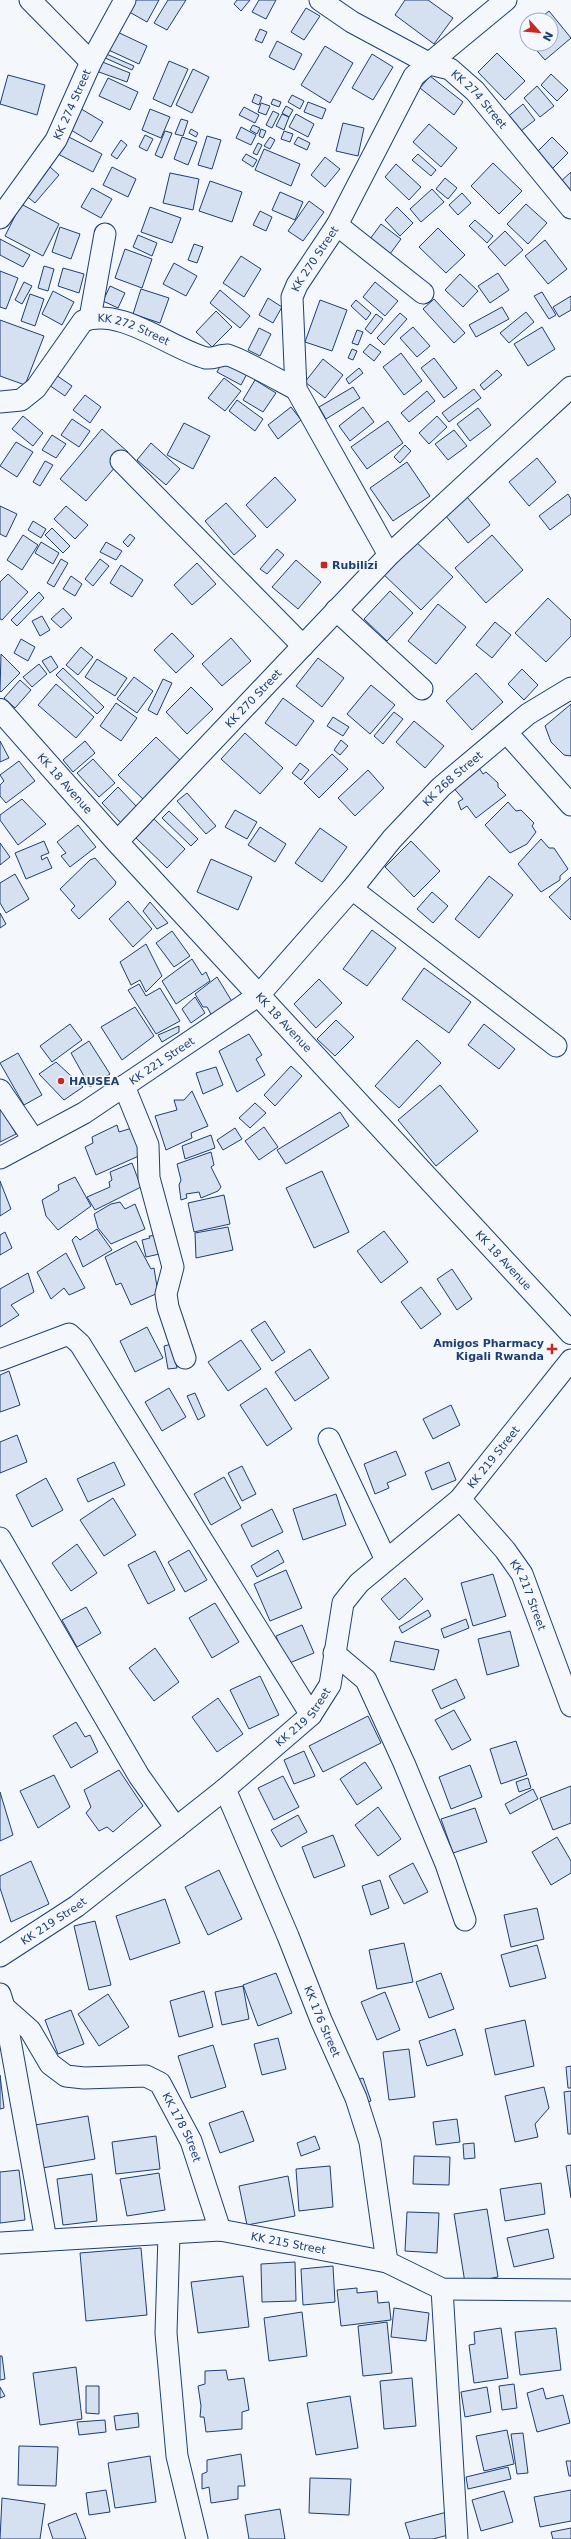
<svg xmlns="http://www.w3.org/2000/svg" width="571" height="2539" font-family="'DejaVu Sans',sans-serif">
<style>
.building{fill:#d5e0f0;stroke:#1d3f73}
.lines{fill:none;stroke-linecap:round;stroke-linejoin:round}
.minor-casing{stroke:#1d3f73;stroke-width:23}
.major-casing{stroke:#1d3f73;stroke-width:24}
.minor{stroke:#f4f7fb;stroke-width:21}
.major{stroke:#f4f7fb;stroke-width:22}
.poi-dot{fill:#c62828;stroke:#f4f7fb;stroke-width:1.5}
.labels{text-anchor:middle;stroke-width:3;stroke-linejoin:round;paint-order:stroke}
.street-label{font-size:11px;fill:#1d3f73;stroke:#f4f7fb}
.poi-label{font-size:11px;font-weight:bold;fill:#1d3f73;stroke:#f4f7fb;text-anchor:start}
</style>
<rect width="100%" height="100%" fill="#f4f7fb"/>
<path class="building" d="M129,0H159L147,22L124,9Z
M168,0H186L167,30L154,23Z
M237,0H250L241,11L234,4Z
M259,0H276L266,19L252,12Z
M405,0H428L453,18L434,44L395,15Z
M306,8L320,16L304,40L291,32Z
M549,11L571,38L545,60L531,44H551V20H538Z
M111,29L147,46L139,64L102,47Z
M260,29L267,32L262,43L255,40Z
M277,41L302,54L294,70L269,57Z
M325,46L353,63L330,103L301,85Z
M104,53L134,66L132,70L103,57Z
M497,53L525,81L505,100L478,72Z
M372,54L393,67L373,100L352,88Z
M100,61L130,73L127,82L96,71Z
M169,61L188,69L171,107L153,99Z
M193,69L209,77L192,113L176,105Z
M551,74L568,90L557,101L541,85Z
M8,75L45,85L37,115L0,104Z
M430,76L463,102L454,115L420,88Z
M108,78L138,92L130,110L99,96Z
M537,86L554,106L540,117L524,98Z
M255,94L262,97L259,105L252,102Z
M292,95L304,101L300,109L288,102Z
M273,99L281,102L279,107L271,104Z
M308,102L326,109L322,119L304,112Z
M261,103L270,106L266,115L258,112Z
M523,104L535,120L517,134L505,119Z
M286,106L293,110L289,117L282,113Z
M78,107L103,122L91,142L66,127Z
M244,107L259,115L255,123L239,115Z
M150,109L170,117L161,138L142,130Z
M273,111L279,114L272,128L266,125Z
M282,114L289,117L284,130L276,126Z
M296,114L314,124L308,137L289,127Z
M181,119L188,121L183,136L175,134Z
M343,123L364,128L358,156L336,151Z
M429,124L457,148L441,167L413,142Z
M253,125L260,128L257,134L250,130Z
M241,127L256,135L251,145L236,138Z
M191,129L198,133L196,137L189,133Z
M261,129L266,131L263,138L259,136Z
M165,131L172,133L162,158L155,155Z
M284,131L293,134L290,142L281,139Z
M65,135L102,154L93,172L56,153Z
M145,135L153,139L147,151L139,147Z
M207,136L221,140L212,169L198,165Z
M182,137L197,142L188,165L174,159Z
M270,137L275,140L270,149L264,146Z
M298,137L310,143L307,150L294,144Z
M552,137L568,153L551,170L535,154Z
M121,140L127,145L117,159L111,155Z
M258,143L262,145L257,155L253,153Z
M264,149L300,164L291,186L255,170Z
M246,154L257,160L253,167L242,160Z
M418,154L436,170L431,176L412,160Z
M325,157L340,169L325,187L311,175Z
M493,163L522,191L499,214L471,186Z
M396,164L421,187L409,200L385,177Z
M49,166L59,175L35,203L24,194Z
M112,167L136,179L128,197L103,185Z
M571,172V196L559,183Z
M170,173L199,179L193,210L163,203Z
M445,178L457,188L448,199L436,189Z
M210,181L242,192L232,222L199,211Z
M92,188L112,199L101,218L81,207Z
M432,189L444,202L421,222L410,209Z
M280,192L303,202L295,220L272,210Z
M462,193L471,203L458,215L449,205Z
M309,201L324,212L303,241L288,231Z
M21,204L59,224L43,256L5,236Z
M526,204L547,223L528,244L507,224Z
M150,207L181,218L172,243L141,232Z
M397,207L413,223L400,236L385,220Z
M260,211L272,217L266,231L253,225Z
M475,220L493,236L487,243L469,226Z
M381,224L401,239L390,254L370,239Z
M60,227L80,234L71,259L52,252Z
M438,228L465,255L446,273L419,247Z
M505,231L523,250L505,266L488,247Z
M138,235L157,243L152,256L133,247Z
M0,239L30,255L23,267L0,255Z
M545,240L567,269L548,284L525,256Z
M194,244L203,247L197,263L188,260Z
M125,249L152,259L142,288L115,278Z
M241,256L261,269L244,297L223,283Z
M174,263L197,276L186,296L163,284Z
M44,266L54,269L48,291L38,288Z
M63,268L84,274L79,293L58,286Z
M0,271L18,278L6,309L0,307Z
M498,273L509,290L490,303L478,286Z
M460,274L478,291L463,307L445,290Z
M24,282L32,286L22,304L15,300Z
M375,282L398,301L385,316L363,297Z
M110,286L125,293L118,308L103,301Z
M141,289L169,298L160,323L133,314Z
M220,290L250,316L240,328L210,303Z
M53,291L74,302L62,325L42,314Z
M542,292L556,315L549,319L534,296Z
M30,294L44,299L35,326L21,321Z
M571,296V310L559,317L553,307Z
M268,298L282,307L273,323L259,315Z
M434,299L465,333L454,343L423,309Z
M320,300L347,310L332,351L305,342Z
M356,300L371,313L366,320L351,306Z
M502,307L509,319L476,337L469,325Z
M216,311L232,327L212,347L196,332Z
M526,312L534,322L509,343L500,333Z
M400,313L407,319L384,345L377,338Z
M376,314L383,319L371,334L365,329Z
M0,320L44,336L25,385L0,376Z
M413,327L430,346L417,357L400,338Z
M542,327L555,349L528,366L514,344Z
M259,328L271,334L260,356L248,350Z
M357,330L363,332L358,345L352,343Z
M370,344L381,352L374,361L363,352Z
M352,349L357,351L353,360L348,358Z
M401,353L422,381L404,395L383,367Z
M225,357L249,370L241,385L217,372Z
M434,358L457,388L444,398L421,368Z
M323,359L343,375L325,398L305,382Z
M359,368L363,373L349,384L346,379Z
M497,370L502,375L484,390L480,385Z
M56,375L72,386L65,396L49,385Z
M224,378L241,391L225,411L208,398Z
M255,380L276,393L263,412L243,400Z
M353,387L360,398L326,419L319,407Z
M474,389L481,398L449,422L442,413Z
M427,391L435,401L409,422L401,413Z
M85,395L101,407L90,423L73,410Z
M237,400L263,419L255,431L229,411Z
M291,407L301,420L278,439L268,425Z
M363,407L374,422L350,441L339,426Z
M478,408L491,425L470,441L457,424Z
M23,416L43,433L33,446L12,429Z
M437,416L447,427L429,444L419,433Z
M72,419L90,431L79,447L61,435Z
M388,421L403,443L367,469L351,447Z
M184,423L210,436L193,469L167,455Z
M102,429L128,452L86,501L60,479Z
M454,430L467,446L448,460L435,444Z
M52,435L66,444L56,458L42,450Z
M16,442L33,452L17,477L0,466Z
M151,443L180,469L166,485L137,460Z
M405,445L411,451L400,463L394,457Z
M537,458L556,482L529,506L509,482Z
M45,461L53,465L40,486L33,482Z
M407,462L430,496L393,521L370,488Z
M275,477L296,500L267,528L246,505Z
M568,494L571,499V514L550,530L539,516Z
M467,497L490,525L468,543L445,515Z
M226,503L256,536L234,555L205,521Z
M0,506L17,514L6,537L0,534Z
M66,506L88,525L75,539L54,519Z
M33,521L46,529L41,538L28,530Z
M52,528L70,546L63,553L45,535Z
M130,534L135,538L128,547L123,542Z
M23,535L38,545L22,570L7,560Z
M492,535L523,570L486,603L455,568Z
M414,540L453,577L421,610L382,573Z
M41,542L59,553L53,564L35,553Z
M106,542L122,551L116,560L100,552Z
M277,549L284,555L267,574L260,569Z
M61,559L68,563L54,587L47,583Z
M100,559L109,566L93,586L85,579Z
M296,560L321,582L298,609L272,587Z
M197,563L216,584L192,605L174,585Z
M121,565L143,580L132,597L110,583Z
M8,574L28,592L2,620L0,619V582Z
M71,576L82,584L75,596L63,589Z
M390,591L413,613L387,641L364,619Z
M39,592L44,598L17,626L11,620Z
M548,598L571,620V636L546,662L515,633Z
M438,604L466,627L436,664L408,641Z
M63,608L72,618L61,628L51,619Z
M42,616L50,630L40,636L32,621Z
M495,622L511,635L492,658L476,645Z
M172,633L194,656L176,673L154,650Z
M231,638L251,661L222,686L202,664Z
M21,639L35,647L28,661L14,653Z
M81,647L93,657L78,675L66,665Z
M1,654L20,673L1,692L0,691Z
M51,656L58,667L50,673L42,661Z
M318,658L344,678L322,707L296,686Z
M97,659L127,678L115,696L85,677Z
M39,664L47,674L32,687L23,677Z
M63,668L104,707L97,714L56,675Z
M522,669L538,685L524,700L508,684Z
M476,673L503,702L472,730L446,701Z
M134,677L153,691L137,713L117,699Z
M163,679L172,683L157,715L148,710Z
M20,680L31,690L15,708L4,698Z
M56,684L94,717L76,738L38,705Z
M371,685L395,705L370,734L347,714Z
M191,687L213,709L187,734L166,712Z
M283,698L314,721L296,746L265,723Z
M116,703L137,718L121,741L100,726Z
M571,704V756L564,755L551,742L545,726Z
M394,712L403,719L383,744L374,736Z
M333,717L349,727L343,736L327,726Z
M414,721L444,746L425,768L396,742Z
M245,733L283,768L260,794L221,759Z
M156,737L183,763L146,802L118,775Z
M341,740L348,746L340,755L334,750Z
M0,741L9,758L0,762Z
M85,741L95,753L73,772L63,760Z
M332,754L348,769L319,798L304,783Z
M93,759L115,783L99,797L77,773Z
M19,761L35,781L6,803L0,796V785L4,781L0,775Z
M300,763L309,770L301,780L292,773Z
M477,765L483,774L486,772L498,783V787L506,795L476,818L467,806L461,810L458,802L463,799L452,786Z
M368,770L384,788L355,816L338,798Z
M118,787L138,808L122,824L102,803Z
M187,793L216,826L206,834L177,801Z
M22,799L46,824L18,845L0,820V815Z
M508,802L516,811L521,810L534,823L532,826L536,832L527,844L510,853L485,825Z
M235,810L257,822L247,839L225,827Z
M169,811L198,839L191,846L162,818Z
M154,819L185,849L167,868L136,838Z
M78,825L96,847L70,867L61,856L66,853L57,842Z
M260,827L286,844L275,862L248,845Z
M320,828L347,847L322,882L295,863Z
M541,839L549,848H554L568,869L560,876V880L541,892L518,864Z
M44,841L49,853L41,856L42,860L47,857L52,868L26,879L15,853Z
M411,841L440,871L414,897L385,867Z
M0,843L10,857L0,865Z
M95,858L116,882L115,885L79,919L71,910L75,906L60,889L90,860Z
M211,859L252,877L238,910L197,892Z
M15,874L29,899L6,913L0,903V883Z
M489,876L513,895L479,938L455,919Z
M571,877V920L549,897Z
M432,892L448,906L433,923L417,909Z
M128,901L152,929L133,947L109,919Z
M150,902L168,923L157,929L143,911Z
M0,913L6,924L0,928Z
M372,930L396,948L367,986L343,969Z
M172,931L190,956L174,967L156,943Z
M146,944L162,976L146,992L140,980L131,985L120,962Z
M192,959L202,975L206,972L210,981L176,1004L162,981Z
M424,968L471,1002L449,1033L402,999Z
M217,977L236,1008L215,1021L207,1007H203L195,994Z
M319,979L342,1003L316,1028L294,1004Z
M139,984L146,996L160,988L180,1021L156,1034L128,990Z
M195,997L205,1013L191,1023L182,1009Z
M135,1007L154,1036L122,1060L101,1027Z
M336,1020L354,1037L335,1056L317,1039Z
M70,1024L82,1040L52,1062L40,1046Z
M484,1024L515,1049L499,1069L468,1045Z
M179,1026V1032L162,1042L158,1035Z
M249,1034L262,1055L256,1059L265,1075L237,1092L219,1051Z
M417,1040L441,1063L399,1108L375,1086Z
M89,1041L110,1074L90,1087L71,1053Z
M18,1053L42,1095L24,1105L0,1063Z
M56,1062L83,1087L64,1100L39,1074Z
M291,1066L302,1076L275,1106L264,1095Z
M216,1067L223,1085L203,1094L196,1073Z
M440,1085L478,1131L436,1166L398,1120Z
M192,1091L208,1126L191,1133L192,1138L166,1150L155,1116L177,1110L174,1100H184Z
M255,1103L266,1113L250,1128L239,1118Z
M0,1106L16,1134L0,1142Z
M340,1112L349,1126L286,1164L277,1150Z
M117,1125L119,1132L132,1128L141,1155L96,1175L85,1147L93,1143L92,1137Z
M264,1127L278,1147L259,1160L245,1141Z
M235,1128L242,1139L223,1150L217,1140Z
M211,1135L215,1148L185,1159L182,1146Z
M211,1152L214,1165L211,1167L221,1187L218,1191L201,1198L199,1192L186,1194L187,1198L181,1200L179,1185L181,1180L177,1164Z
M132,1163L141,1187L95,1210L87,1197L110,1187L109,1182L112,1180L110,1172Z
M322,1171L349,1232L314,1248L286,1188Z
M75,1177L91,1206L58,1230L46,1216L42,1200L59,1190L58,1185Z
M0,1181L11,1209L0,1216Z
M224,1195L230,1224L194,1232L188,1203Z
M120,1202L125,1209L135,1204L145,1229L111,1244L98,1228L94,1214L111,1204Z
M228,1227L233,1250L196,1258L195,1233Z
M97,1229L112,1250L83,1267L72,1240L76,1236L80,1240Z
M384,1231L408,1262L381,1283L357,1251Z
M5,1232L12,1248L0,1255V1235Z
M159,1235L164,1253L146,1257L142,1240L150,1238L149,1236Z
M136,1241L151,1269L154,1268L158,1293L131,1305L121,1283L116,1285L105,1257Z
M66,1253L85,1288L69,1295L64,1288L51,1299L37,1272Z
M452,1269L472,1299L457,1310L437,1279Z
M28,1273L34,1292L11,1305L19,1315L0,1327V1289Z
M421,1287L441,1314L421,1329L401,1302Z
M265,1321L285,1352L272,1361L251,1330Z
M147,1327L163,1358L135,1372L120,1341Z
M241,1340L261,1369L228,1391L208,1362Z
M172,1344L177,1368L168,1369L164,1346Z
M310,1349L329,1378L295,1401L275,1372Z
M9,1371L20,1405L0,1412V1375Z
M169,1388L186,1417L162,1431L145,1402Z
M266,1388L292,1429L267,1446L240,1405Z
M195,1393L205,1416L198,1420L187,1396Z
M451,1405L460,1425L433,1439L423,1419Z
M17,1435L27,1462L0,1473V1442Z
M396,1451L406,1475L387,1483L389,1488L375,1494L364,1464Z
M114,1462L125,1485L88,1502L77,1479Z
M449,1462L456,1480L432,1490L425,1472Z
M242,1466L256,1494L242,1501L228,1473Z
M224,1477L241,1508L211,1525L194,1494Z
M46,1478L63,1510L32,1527L16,1495Z
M336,1494L346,1525L303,1540L293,1509Z
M113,1498L136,1535L104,1556L80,1520Z
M272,1509L283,1532L252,1547L241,1525Z
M77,1544L97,1573L71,1591L52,1563Z
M189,1550L207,1580L185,1592L168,1562Z
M278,1550L284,1562L257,1577L251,1566Z
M155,1551L175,1590L148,1604L128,1565Z
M286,1570L302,1608L270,1621L254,1584Z
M493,1574L506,1616L473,1626L461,1583Z
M405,1578L423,1599L399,1620L381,1599Z
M215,1603L239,1642L212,1658L189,1618Z
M86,1607L101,1633L77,1647L62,1620Z
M428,1610L431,1616L402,1633L399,1627Z
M466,1619L469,1628L444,1638L441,1629Z
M302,1625L314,1653L287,1664L276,1636Z
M510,1631L519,1666L487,1675L478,1639Z
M395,1641L439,1650L434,1670L390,1661Z
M155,1648L179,1682L154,1701L129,1668Z
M260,1676L279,1715L249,1729L230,1690Z
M456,1679L465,1698L441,1709L432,1690Z
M218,1698L243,1734L217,1752L192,1717Z
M454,1710L471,1740L452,1750L435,1720Z
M368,1716L381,1743L323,1772L309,1746Z
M76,1722L85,1737L90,1735L98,1752L71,1768L53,1736Z
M516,1741L527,1775L501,1784L490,1749Z
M304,1751L315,1776L294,1784L284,1760Z
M365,1762L382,1788L357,1805L340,1779Z
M470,1765L482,1797L451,1809L439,1777Z
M119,1770L143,1806L113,1832L107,1827L99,1831L86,1813L91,1807L84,1790Z
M54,1775L70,1807L38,1828L20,1791Z
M283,1776L299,1807L274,1820L258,1788Z
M528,1778L531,1788L519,1792L516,1782Z
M571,1786V1823L553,1830L540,1798Z
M533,1789L538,1799L510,1814L505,1804Z
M0,1792L13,1835L0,1841Z
M378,1807L401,1839L378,1856L355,1825Z
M475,1808L487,1842L453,1853L441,1819Z
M298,1815L307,1832L281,1847L271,1830Z
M333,1835L345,1866L314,1878L302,1847Z
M557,1837L571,1861V1873L551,1885L532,1852Z
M31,1861L49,1904L11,1922L0,1888V1876Z
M413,1863L428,1892L404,1904L389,1876Z
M219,1870L242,1919L208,1935L185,1887Z
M380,1880L389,1908L371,1915L362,1886Z
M165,1899L180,1943L130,1960L116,1916Z
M537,1908L544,1939L511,1947L504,1915Z
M95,1921L111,1985L89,1990L74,1926Z
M404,1943L413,1982L377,1989L369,1950Z
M537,1945L546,1978L510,1987L501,1955Z
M276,1973L292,2013L258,2026L243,1985Z
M441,1973L454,2009L429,2018L416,1982Z
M243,1986L249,2019L222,2025L215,1992Z
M204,1991L213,2027L179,2037L170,2001Z
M385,1992L400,2030L377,2040L361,2002Z
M108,1994L129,2027L99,2046L78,2014Z
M71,2010L84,2044L58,2054L45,2020Z
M525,2020L534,2066L495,2075L485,2029Z
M455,2029L463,2055L427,2066L419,2041Z
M278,2038L286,2069L262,2075L254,2044Z
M213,2045L226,2087L191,2098L178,2056Z
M409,2049L415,2097L389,2100L383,2052Z
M571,2066V2088H568L566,2067Z
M0,2075L4,2108L0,2109Z
M363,2078L371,2101L361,2104L354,2081Z
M544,2087L549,2108L535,2124L538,2137L515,2142L505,2096Z
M571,2091V2134H568L564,2092Z
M243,2111L254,2141L220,2153L209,2123Z
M88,2116L95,2159L42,2168L35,2125Z
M457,2119L460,2142L436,2145L433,2122Z
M156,2136L160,2169L116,2174L112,2142Z
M315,2136L320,2149L301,2156L297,2143Z
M474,2143L475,2158L464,2159L463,2144Z
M414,2156L450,2157L449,2185L413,2184Z
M571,2165V2198L566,2166Z
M330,2166L333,2207L299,2211L296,2169Z
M19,2170L25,2220L0,2223V2172Z
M159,2173L165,2210L127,2216L120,2179Z
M92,2174L97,2221L63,2225L57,2179Z
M288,2176L295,2216L247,2225L239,2186Z
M541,2183L545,2214L505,2221L500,2189Z
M487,2209L498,2277L465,2283L454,2214Z
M407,2212L439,2213L437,2253L405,2251Z
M548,2229L554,2258L514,2267L507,2238Z
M141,2248L147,2315L86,2321L80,2253Z
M295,2262L296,2301L262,2302L261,2264Z
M333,2266L335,2302L303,2305L301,2269Z
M243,2276L249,2327L198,2333L191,2282Z
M357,2288V2293L377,2291L378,2303L389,2302L391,2320L341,2326L337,2290Z
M394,2308L429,2313L426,2341L391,2337Z
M302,2312L307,2356L269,2361L264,2318Z
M387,2322L392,2373L363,2376L358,2326Z
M501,2328L508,2378L474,2383L469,2345L475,2344L474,2332Z
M556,2328L561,2370L520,2375L515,2332Z
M0,2356H2L5,2379L0,2380Z
M76,2367L82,2419L40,2425L33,2373Z
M226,2370L228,2380L244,2378L249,2410L242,2412V2429L206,2432L204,2417H200L201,2406L198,2386L205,2384V2371Z
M412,2378L416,2426L384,2429L380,2381Z
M514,2384L517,2408L502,2410L499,2386Z
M86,2386H99V2414L86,2413Z
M0,2387L5,2396L0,2398Z
M487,2387L491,2412L465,2417L461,2392Z
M543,2388L546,2399L563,2395L570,2423L537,2432L527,2393Z
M350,2396L358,2448L316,2455L307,2403Z
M138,2413L139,2427L116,2430L114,2416Z
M105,2420L106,2432L79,2435L77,2422Z
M507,2430L514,2464L484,2471L476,2436Z
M523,2433L528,2473L517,2474L511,2434Z
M19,2446L58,2447L56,2486L18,2485Z
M241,2454L245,2486H238V2499L211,2503L209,2487L202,2489V2474L207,2472V2460Z
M150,2456L156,2502L115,2508L108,2463Z
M566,2461H571V2476H569Z
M508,2467L511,2479L468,2489L466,2477Z
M310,2478L351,2479L349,2515L309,2513Z
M106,2490L110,2512L89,2515L86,2493Z
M571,2490V2521L540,2527L534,2497Z
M504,2491L513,2522L481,2531L472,2500Z
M2,2498L45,2504L40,2539H0Z
M280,2509L285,2539H249L245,2515Z
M447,2512L452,2534L433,2539H410L405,2523Z
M76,2513L86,2539H53L48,2524Z
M571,2528V2539H553L551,2532Z"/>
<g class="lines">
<g class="minor-casing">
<g id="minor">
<path d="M30,0L91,62"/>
<path id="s1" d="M320,0L352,22L430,64L450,69L475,91L571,208"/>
<path id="s2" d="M0,218L56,140L91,62L125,0"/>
<path d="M337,225L423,293"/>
<path d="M90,318L105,234"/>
<path id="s3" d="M0,402L21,400L36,388L83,321C120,306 171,349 206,358C213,359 220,355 227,355C236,356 284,383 296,389"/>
<path d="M121,461L303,646"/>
<path id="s4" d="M389,555L296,389L292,297L297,285L337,225L414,76L506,0"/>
<path d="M336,610L422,689"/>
<path d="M507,733L571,805"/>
<path id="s5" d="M117,842L389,555L571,387"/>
<path d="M352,889L556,1046"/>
<path d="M124,1086L148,1145L149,1178L173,1267L166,1294L168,1307L185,1358"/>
<path d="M0,1090L34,1140"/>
<path id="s6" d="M0,1158L84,1113L259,995L352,889L392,839L441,787L528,714L571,688"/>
<path d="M0,1360L69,1334L80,1344L311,1715"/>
<path d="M329,1439L386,1560"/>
<path id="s7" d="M460,1499L505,1550L522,1574L571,1706"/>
<path d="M0,1538L139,1776L176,1828"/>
<path d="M334,1653L366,1680L404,1763L446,1864L465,1920"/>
<path id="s8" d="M225,1789L288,1936L321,2020L356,2098L370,2142L387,2262"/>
<path id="s9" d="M0,1956L77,1906L225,1789L311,1715L330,1685L343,1603L359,1583L460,1499L571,1360"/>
<path id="s10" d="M0,1994L4,2007L30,2030L50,2064L66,2076L84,2078L146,2076L160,2083L191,2141L220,2230"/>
<path d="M4,2007L46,2240"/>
<path d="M169,2235L166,2333L177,2456L197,2539"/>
<path id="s11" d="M0,2243L220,2230L387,2262L442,2289L571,2290"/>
<path d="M442,2289L457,2539"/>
</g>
</g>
<g class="major-casing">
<g id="major">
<path id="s12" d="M0,710L117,842L571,1333"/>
</g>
</g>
<use href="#minor" class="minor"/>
<use href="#major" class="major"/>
</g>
<g class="poi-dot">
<rect x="320" y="561" width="8" height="8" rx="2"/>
<circle cx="61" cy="1081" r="4"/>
<path d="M550 1343h4v4h4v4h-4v4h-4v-4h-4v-4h4z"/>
</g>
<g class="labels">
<g class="street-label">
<text dy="4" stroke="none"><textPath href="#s1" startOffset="190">KK 274 Street</textPath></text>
<text dy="4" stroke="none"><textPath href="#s2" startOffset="135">KK 274 Street</textPath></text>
<text dy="4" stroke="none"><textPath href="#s4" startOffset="327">KK 270 Street</textPath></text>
<text dy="4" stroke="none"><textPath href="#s3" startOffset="175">KK 272 Street</textPath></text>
<text dy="4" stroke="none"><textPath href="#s5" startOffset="198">KK 270 Street</textPath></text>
<text dy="4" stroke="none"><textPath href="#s6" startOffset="597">KK 268 Street</textPath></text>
<text dy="4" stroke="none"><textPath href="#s12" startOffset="98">KK 18 Avenue</textPath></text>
<text dy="4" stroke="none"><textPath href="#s12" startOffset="422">KK 18 Avenue</textPath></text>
<text dy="4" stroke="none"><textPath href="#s6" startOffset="189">KK 221 Street</textPath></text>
<text dy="4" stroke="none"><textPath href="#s12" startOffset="746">KK 18 Avenue</textPath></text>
<text dy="4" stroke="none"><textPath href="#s9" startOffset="723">KK 219 Street</textPath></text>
<text dy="4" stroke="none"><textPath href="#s7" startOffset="119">KK 217 Street</textPath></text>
<text dy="4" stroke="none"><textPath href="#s9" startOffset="387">KK 219 Street</textPath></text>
<text dy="4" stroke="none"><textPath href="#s9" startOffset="64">KK 219 Street</textPath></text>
<text dy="4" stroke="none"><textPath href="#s8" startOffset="252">KK 176 Street</textPath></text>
<text dy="4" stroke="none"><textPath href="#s10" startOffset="253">KK 178 Street</textPath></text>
<text dy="4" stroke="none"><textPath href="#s11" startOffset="290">KK 215 Street</textPath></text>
</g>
<g class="poi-label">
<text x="332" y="569">Rubilizi</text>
<text x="69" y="1085">HAUSEA</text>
<text x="544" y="1347" text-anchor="end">Amigos Pharmacy<tspan x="544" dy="13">Kigali Rwanda</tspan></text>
</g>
</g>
<g transform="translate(539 32) rotate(117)"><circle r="19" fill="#f4f7fb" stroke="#9eadc5"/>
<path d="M0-3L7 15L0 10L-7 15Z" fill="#c62828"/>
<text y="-6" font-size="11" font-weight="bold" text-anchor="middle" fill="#1d3f73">N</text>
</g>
</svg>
